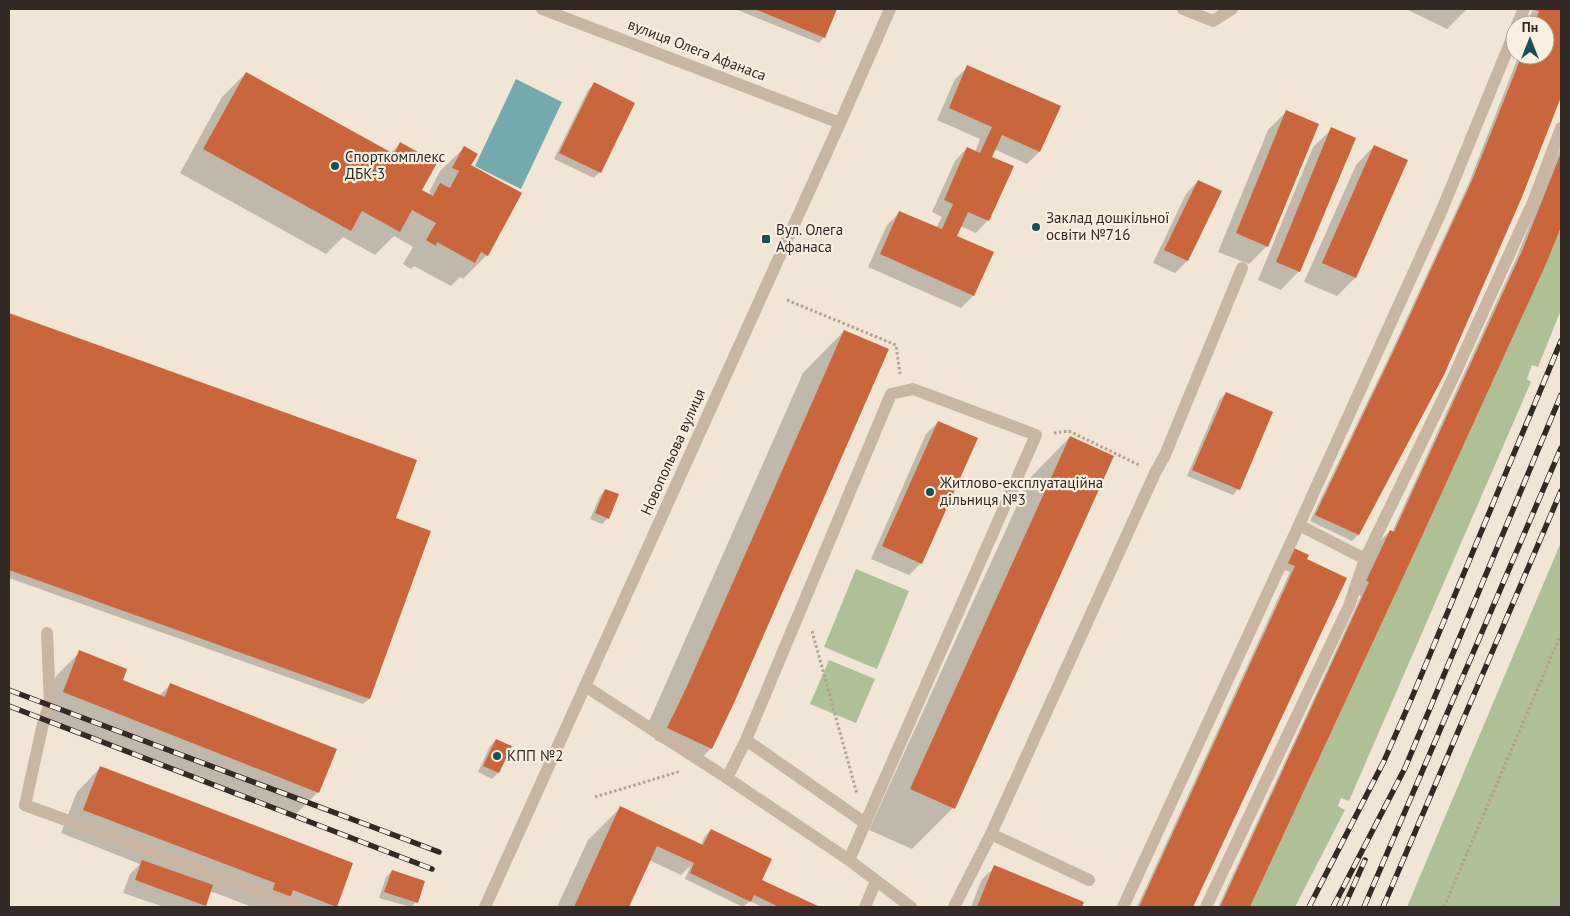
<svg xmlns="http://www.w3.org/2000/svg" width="1570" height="916" font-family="'PT Sans',sans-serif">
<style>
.green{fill:#afc096}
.water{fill:#74a9ae}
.shadow{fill:#0003}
.building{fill:#c9663c}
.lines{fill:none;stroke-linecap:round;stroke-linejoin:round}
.path{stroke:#b5a08c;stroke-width:3;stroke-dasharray:2.5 2.5;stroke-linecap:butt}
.lane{stroke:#c9b6a2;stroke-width:12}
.street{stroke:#c9b6a2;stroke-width:12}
.rail-casing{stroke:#332a25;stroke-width:5.5}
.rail{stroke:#f9f0e2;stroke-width:4;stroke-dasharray:11;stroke-linecap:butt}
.poi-dot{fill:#1a4e55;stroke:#f9f0e2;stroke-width:2}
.labels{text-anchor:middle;stroke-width:4.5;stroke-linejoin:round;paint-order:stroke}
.street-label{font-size:15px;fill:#332a25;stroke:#f9f0e2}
.poi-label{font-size:15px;fill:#332a25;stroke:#f9f0e2;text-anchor:start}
</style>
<rect width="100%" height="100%" fill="#f1e6d6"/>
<path class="green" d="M1561,227V310L1538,367L1532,365L1527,379L1531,382L1349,801L1341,798L1338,806L1345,810L1295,907H1250L1419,543L1547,262Z
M1561,542V907H1407Z
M856,569L909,591L877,669L824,647Z
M829,660L875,679L856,723L810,704Z"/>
<path class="water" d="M516,79L562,102L521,189L475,166Z"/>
<path class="shadow" d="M735,9H836L824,37L819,43Z
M1406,9H1467L1447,29Z
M1533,9H1561V94L1521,197L1443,375L1358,535L1352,541L1310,521L1388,359L1468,185L1519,55H1545V25H1531L1534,17L1530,16Z
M968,67L1039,152L1027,164L994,149L991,158L988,220L976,233L960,226L955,237L973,296L961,308L868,267L887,225L900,212L936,228L942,217L932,212L955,161L967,148L975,152L980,139L937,120L955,79Z
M246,73L391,153L400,144L420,190L429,195L431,193L429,192L440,171L464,148L470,166L487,255L463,279L460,277L451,286L414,266L411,269L403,264L413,247L394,236L375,255L343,237L326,254L180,173L222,97Z
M594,84L600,172L594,178L554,159L588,90Z
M1286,112L1267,246L1249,264L1218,252L1268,130Z
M1332,129L1299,271L1281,290L1258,280L1313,147Z
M1374,146L1406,160L1355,278L1337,296L1304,282L1356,165Z
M1561,146V224L1546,261L1418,543L1248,907H1218L1361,596L1355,593L1378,543L1390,531L1392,532L1516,259Z
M1198,181L1220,192L1187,261L1175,273L1153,263L1186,194Z
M9,315L415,460L394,519L369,699L363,704L9,578Z
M844,331L711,748L699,761L655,740L661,729L648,724L803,373Z
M1226,393L1238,489L1233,495L1187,476L1220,399Z
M938,422L921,563L909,575L871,559L926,434Z
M1070,437L953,808L912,849L869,830L1029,479Z
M605,490L608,518L602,524L590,519L600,496Z
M1289,555L1305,560L1345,579L1192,907H1137L1290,572L1282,569Z
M80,652L121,681L159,696L170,685L318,792L294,816L40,716L56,676Z
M496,740L510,747L498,773L492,779L478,772L490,746Z
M100,768L336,906L252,907L210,891L205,905L203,907H164L123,893L130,874L140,864L61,833L77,792Z
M620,808L701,845L705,836L711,830L760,880L817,907H762L750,901L743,907L685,879L691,865L681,875L649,860L628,907H557L588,840Z
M995,867L1083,903L1081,907H971L982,879Z
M392,871L416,902L411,907L379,898L386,877Z"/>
<path class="building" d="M755,9H837L825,38Z
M1533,9H1561V97L1522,197L1444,375L1359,535L1315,515L1393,352L1473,178L1522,55H1545V25H1534L1539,11Z
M967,65L1061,106L1040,152L1002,135L992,157L1014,166L989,221L968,212L957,236L994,252L974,296L880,254L899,211L942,229L953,204L944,200L967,147L980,153L992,127L949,108Z
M246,72L394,154L400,142L437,163L422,190L433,196L440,183L450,188L459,171L452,168L464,146L478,154L471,165L522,193L488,256L481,252L475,263L437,242L436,246L426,240L436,223L412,210L400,232L362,211L351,231L203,149Z
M594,82L635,103L601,173L559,153Z
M1286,110L1319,124L1268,247L1236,233Z
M1331,127L1356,138L1300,272L1276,262Z
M1374,145L1408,160L1356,278L1322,263Z
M1561,153V227L1547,262L1419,543L1250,907H1220L1369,582L1366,581L1390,530L1394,532L1522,251Z
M1198,180L1222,191L1188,261L1164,250Z
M9,313L417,460L396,518L431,531L370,699L9,570Z
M844,330L889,349L734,703L712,749L667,728L689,682Z
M1226,392L1273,412L1240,490L1192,470Z
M938,421L978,438L922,564L882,546Z
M1070,436L1114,456L955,809L910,789Z
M605,489L619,494L609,519L595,513Z
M1294,548L1309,555L1307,559L1347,578L1193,907H1139L1295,566L1287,563Z
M79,650L127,669L123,680L165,697L170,683L337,749L319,793L63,692Z
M496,739L512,746L499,773L483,766Z
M100,766L353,863L337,907L293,890L290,899L272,892L275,883L83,810Z
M620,806L703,845L711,829L772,859L762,880L820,907H779L754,895L751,902L690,873L694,863L657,846L629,907H574Z
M142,860L213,885L206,906L135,880Z
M994,865L1084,902L1082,907H977Z
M392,870L425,881L418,903L384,892Z"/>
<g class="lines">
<path class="path" d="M787,300L896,345L900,374
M1054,433L1069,431L1139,465
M812,631L857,794
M595,797L681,771
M1444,907L1561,634"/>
<path class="lane" d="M1183,9L1213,21L1232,9
M1517,25L1524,9
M1299,525L1365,559
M47,633L50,704L44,719L25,805L302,907
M585,686L727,778L849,860L911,907
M746,740L865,823
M727,778L746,740L891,394L913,389L1036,435L849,860
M991,834L1089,880
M865,907L876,881
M954,907L991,834L1155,473L1165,455L1242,268
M1123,907L1299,525L1441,212L1515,31
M1206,907L1349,606L1365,559L1452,380L1533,202L1561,128"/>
<path class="street" d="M542,9L840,123
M485,907L840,123L890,9"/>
<g class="rail-casing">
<path id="rail" d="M9,690L439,852
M9,706L432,869
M1309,907L1384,761L1413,695L1561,341
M1333,907L1405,768L1561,395
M1344,907L1365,860
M1364,907L1561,448
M1383,907L1561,491"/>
</g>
<use href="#rail" class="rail"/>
</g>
<g class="poi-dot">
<circle cx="335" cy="166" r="5"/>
<circle cx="1036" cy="227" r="5"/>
<rect x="761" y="234" width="10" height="10" rx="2.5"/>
<circle cx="930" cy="492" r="5"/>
<circle cx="497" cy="756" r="5"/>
</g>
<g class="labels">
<g class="street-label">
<text transform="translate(697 50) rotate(21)" y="5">вулиця Олега Афанаса</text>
<text transform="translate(673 452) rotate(-66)" y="5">Новопольова вулиця</text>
</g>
<g class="poi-label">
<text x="345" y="162">Спорткомплекс<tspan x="345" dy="17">ДБК-3</tspan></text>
<text x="1046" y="223">Заклад дошкільної<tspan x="1046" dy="17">освіти №716</tspan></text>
<text x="776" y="235">Вул. Олега<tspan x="776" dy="17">Афанаса</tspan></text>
<text x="940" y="488">Житлово-експлуатаційна<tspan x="940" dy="17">дільниця №3</tspan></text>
<text x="507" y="761">КПП №2</text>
</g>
</g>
<rect width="1570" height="916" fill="none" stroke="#332a25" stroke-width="20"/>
<g transform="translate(1530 40)"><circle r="24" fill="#f9f0e2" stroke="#aaa196"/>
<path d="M0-4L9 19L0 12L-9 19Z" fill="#1a4e55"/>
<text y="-8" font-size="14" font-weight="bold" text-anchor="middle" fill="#332a25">Пн</text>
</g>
</svg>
